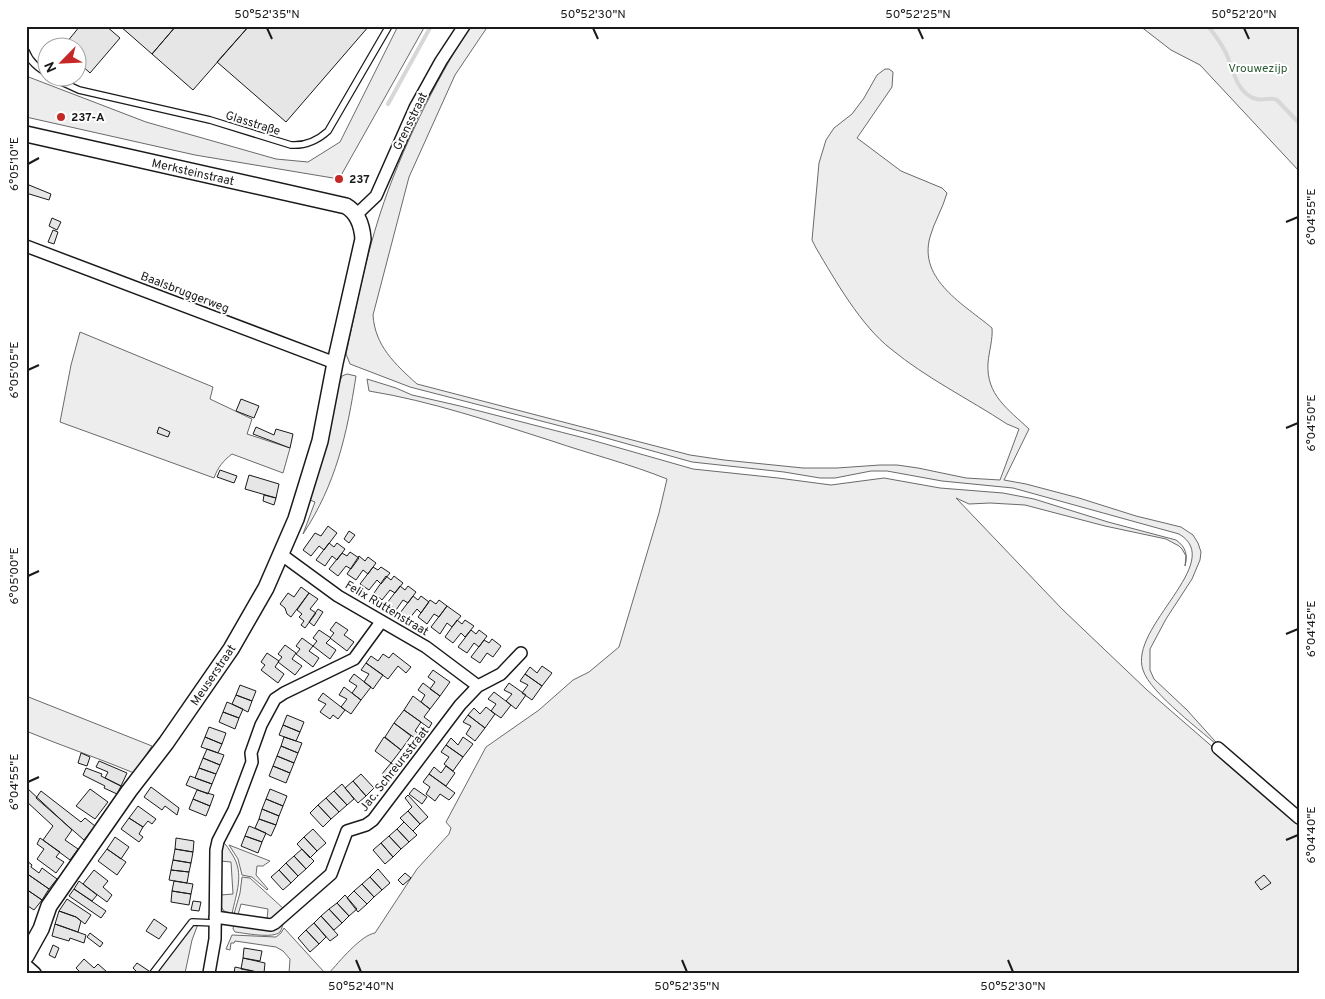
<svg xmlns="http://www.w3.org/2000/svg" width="1325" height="999" font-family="Overpass,sans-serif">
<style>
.green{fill:#ededed;stroke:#6a6a6a}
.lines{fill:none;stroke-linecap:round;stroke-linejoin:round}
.stream{stroke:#d7d7d7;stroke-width:4}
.building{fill:#e6e6e6;stroke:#1a1a1a}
.service-casing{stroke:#1a1a1a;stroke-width:8}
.minor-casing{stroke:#1a1a1a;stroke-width:14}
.tertiary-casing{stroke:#1a1a1a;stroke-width:18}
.service{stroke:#fff;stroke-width:5.5}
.minor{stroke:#fff;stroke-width:11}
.tertiary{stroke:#fff;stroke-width:15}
.ticks{fill:none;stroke:#1a1a1a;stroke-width:2}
.poi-dot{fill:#c62828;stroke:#fff;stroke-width:2}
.labels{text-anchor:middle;stroke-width:4;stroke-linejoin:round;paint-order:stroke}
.park-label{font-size:12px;fill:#2b5a34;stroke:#fff}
.poi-label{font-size:12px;font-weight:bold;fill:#1a1a1a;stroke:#fff;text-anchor:start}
.street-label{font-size:12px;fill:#1a1a1a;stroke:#fff}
.neatline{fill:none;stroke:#1a1a1a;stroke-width:2}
.ticks-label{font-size:12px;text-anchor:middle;fill:#1a1a1a}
</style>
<rect width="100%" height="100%" fill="#fff"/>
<path class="green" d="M398,26H425L339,179L195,155L26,117V76L146,122L276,159L308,162L340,142Z
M470,26H488L455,75L409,177L373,315C375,346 395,364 417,384L690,455L724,460L803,468H837L880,465H897L918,468L966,478L1000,480L1019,429L1007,424C969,399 926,378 891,349C861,326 835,280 816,248L812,240L819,163L826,140L834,128L852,114L864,98L877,75L885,69H889L893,72L892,87L857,138L901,171L942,188L947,193C943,208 934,222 930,237C918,280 965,305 992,328C993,339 989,351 988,363C986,395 1008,409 1029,429L1004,480L1026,484L1079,498L1136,516L1181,527L1193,535L1198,543L1201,552L1200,560L1192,579L1166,619L1150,649V670L1154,679L1187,710L1223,750C1204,733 1150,693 1143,670C1128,627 1227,562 1179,534L1013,488L942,481L887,471H871L835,478H820L784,472L692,462L599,436L410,387L350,364L346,354C356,308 365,260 380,214C402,147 433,86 470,26Z
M1140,26H1293L1299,30V171L1200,65L1171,50Z
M80,332L213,387L210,399L252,419L247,434L290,448L283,473L232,454C223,461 218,467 214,478L60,422L71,365Z
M347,374L356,376C347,434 336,484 303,534L315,502L310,500L327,441L339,383L342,376Z
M367,379L396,388L412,395L460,406L588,439L693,469L778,478L831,485L884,478L940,488L1003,493L1034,499L1108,522L1176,540C1186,547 1188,555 1185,566L1186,556L1182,549L1179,546L1166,539L1105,526L1025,505L990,503L969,504L956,498L1062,609L1147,690L1299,822V973H329C339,962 361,935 375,933L417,869L449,834L451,828L446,822L486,747L539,710L573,680L589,672L619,647L659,513L667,479C630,464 590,454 552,441C492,422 431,401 369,391Z
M26,696L152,746L134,773C98,758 62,746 26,731Z
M222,841C227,845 229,850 232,854C245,874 236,893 232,914L224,911L219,904L221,895L233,894L231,862L220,861Z
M229,845L270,861L263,866H257L256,875L268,889L267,890L252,877L242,875L238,859Z
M242,877L250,878L285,910L274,920L267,919L268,909L241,904L238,915L234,914L240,893Z
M284,920C283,924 282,929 280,932C273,939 244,933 235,932L233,929L234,923Z
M193,924H198L192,940L185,973H157Z
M284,928L325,973H289L290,959L283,951L276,947L235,941L234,943H231L230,950L226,949L232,935L276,937L281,933Z"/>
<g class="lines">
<path class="stream" d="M1208,26C1215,35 1221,43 1226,53C1233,68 1235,88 1251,97C1260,103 1269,96 1277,100L1299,123
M388,104L431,26"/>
</g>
<path class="building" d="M80,26H106L120,38L90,73L78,62V48H62Z
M120,26H176L152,54Z
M176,26H249L193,90L152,54Z
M249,26H369L286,122L217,62Z
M29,185L51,194L49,200L26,193Z
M52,218L61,222L57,230L49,226Z
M53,230L58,232L54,244L48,242Z
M241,399L259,406L254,418L236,411Z
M159,427L170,432L168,437L157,433Z
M256,427L274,435L276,429L293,434L290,448L253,434Z
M220,470L237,476L234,483L217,477Z
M249,475L279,484L276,498L245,489Z
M264,495L276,498L274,505L263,501Z
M328,526L337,533L324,550L319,546L311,556L303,550L315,533L321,536Z
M349,531L355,535L349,543L344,539Z
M329,543L334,547L337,543L345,549L337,560L332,556L325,566L316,560Z
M350,552L359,558L351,569L346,566L338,576L329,569L342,553L347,556Z
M359,556L365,561L368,557L376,563L368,574L363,570L356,580L347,574Z
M373,567L378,570L381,567L390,573L381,584L377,580L369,590L360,584Z
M386,576L391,580L394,576L403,583L395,593L390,590L382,600L374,593Z
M400,586L405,590L408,586L416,592L408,603L403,600L396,610L387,603Z
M301,587L309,593L291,617L287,614L285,608L280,604L288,593L294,597Z
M309,593L318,599L310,609L316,613L305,628L301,625L304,621L299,617L302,614L297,610Z
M413,596L418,600L421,596L429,602L421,613L417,609L409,619L400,613Z
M430,600L436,604L439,600L447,606L439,617L434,614L427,624L418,617Z
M447,606L461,616L452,627L447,623L440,634L431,627Z
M318,609L323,612L314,626L309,622Z
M457,620L462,624L465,620L474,626L465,637L461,633L453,643L445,637Z
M336,622L348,630L344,635L354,642L347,651L330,638L334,633L330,630Z
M319,630L331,638L326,643L336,650L330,659L313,646L317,641L313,638Z
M471,630L476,634L479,630L487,636L479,647L474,643L467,653L458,647Z
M302,638L313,646L309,651L319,658L313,667L296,654L300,649L296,646Z
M492,639L501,646L493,657L487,653L480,663L471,657L484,640L489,643Z
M285,645L296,653L292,659L302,666L295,675L278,662L282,657L278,654Z
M267,653L279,661L275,667L284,674L278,683L261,670L265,665L261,662Z
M393,653L411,667L406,673L398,666L388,679L366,663L371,656L378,661L383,654L389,658Z
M366,663L383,675L373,689L364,682L369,674L361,670Z
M542,666L552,673L542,686L525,674L530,667L537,673Z
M433,670L450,682L440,696L430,689L435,682L428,677Z
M354,674L371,687L361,700L352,693L357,686L349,681Z
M525,674L542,686L532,700L522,693L528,685L520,681Z
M423,683L440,696L430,709L421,702L425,695L418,690Z
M509,683L526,695L516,709L506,701L512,694L504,690Z
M240,685L256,691L252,701L236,695Z
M344,687L361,700L351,714L341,707L347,699L339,695Z
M494,692L511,705L501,718L491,711L496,704L488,699Z
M323,693L345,710L338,719L333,715L330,719L320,712L326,704L318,700Z
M236,695L252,701L248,712L232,704Z
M413,696L430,709L424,717L432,723L429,728L404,710Z
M227,702L243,709L239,718L223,712Z
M486,707L495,714L485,728L468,715L474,708L480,714Z
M404,710L421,722L415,731L423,737L419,741L394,723Z
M223,712L239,718L235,729L219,722Z
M287,715L304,722L300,732L283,725Z
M468,715L485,728L475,741L466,734L471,726L463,722Z
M394,723L411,736L401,750L385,737Z
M283,725L300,732L296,741L279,735Z
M209,727L226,733L222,744L205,737Z
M205,737L222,744L218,753L201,747Z
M284,737L302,743L298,753L281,746Z
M384,737L401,750L391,763L375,751Z
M463,737L473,744L463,757L446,745L451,738L458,745Z
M446,745L463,757L453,771L444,764L449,757L441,752Z
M281,746L298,753L294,763L277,756Z
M207,749L224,755L220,765L203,758Z
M81,753L90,757L87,766L78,763Z
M277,756L294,763L290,773L273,766Z
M203,758L220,765L216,774L199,768Z
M99,761L127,773L121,786L105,778L108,772L96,767Z
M391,763L399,769L392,780L382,774Z
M273,766L290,773L286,783L269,776Z
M446,766L455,773L446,786L429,774L434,767L441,773Z
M86,768L102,774L101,776L121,786L117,794L104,788L105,786L83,775Z
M199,768L216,774L212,784L195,778Z
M361,774L374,788L366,796L353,781Z
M429,774L455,793L451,798L449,800L440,794L435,801L426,794L430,787L423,782Z
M190,776L212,784L208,794L186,785Z
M353,781L366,796L358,803L345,788Z
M342,784L354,799L347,805L334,791Z
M151,787L179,808L177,815L165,806L162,810L144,797Z
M27,788L72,830L65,840L78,849L70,860L43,840L53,826L26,801Z
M414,788L427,797L422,804L409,794Z
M90,789L108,802L95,819L76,806Z
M270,789L287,796L283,806L266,799Z
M197,790L214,795L210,806L193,799Z
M41,791L81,822L85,818L95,826L84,840L36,798Z
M334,791L347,805L339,812L326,798Z
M408,795L428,817L420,824L408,811L412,807L405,798Z
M326,798L339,812L331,819L318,805Z
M193,799L210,806L206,816L189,809Z
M266,799L283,806L279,816L262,809Z
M318,805L331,819L323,827L310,813Z
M138,806L156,819L152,824L148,821L143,827L129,818Z
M262,809L279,816L276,825L259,819Z
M408,811L420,824L413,831L400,818Z
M129,818L143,827L139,834L143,837L139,842L121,829Z
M259,819L276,825L271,836L255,828Z
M404,822L417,835L409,842L397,829Z
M249,826L266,833L262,842L245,836Z
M313,829L326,843L317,851L304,837Z
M397,829L409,842L401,849L389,836Z
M245,836L262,842L258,853L241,846Z
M389,836L401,849L393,857L381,843Z
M115,837L129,847L121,859L107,849Z
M304,837L317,851L310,858L297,844Z
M40,838L60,852L56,857L64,862L56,873L37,859L44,849L37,844Z
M176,838L194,841L193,852L175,849Z
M381,843L393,857L385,864L373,850Z
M107,849L126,862L117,875L98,861Z
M175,849L193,852L191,863L173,860Z
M302,849L314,861L306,869L294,856Z
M294,856L306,869L298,876L286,863Z
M26,860L32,865L31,867L39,873L42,868L57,879L49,889L26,873Z
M173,860L191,863L189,872L171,870Z
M286,863L298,876L291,883L279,870Z
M378,869L390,883L382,890L370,877Z
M94,870L108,881L103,887L112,895L107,902L83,884Z
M171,870L189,872L187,883L169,880Z
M279,870L291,883L283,890L271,877Z
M26,873L49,889L42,900L26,889Z
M405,873L411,878L403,885L398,880Z
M1264,875L1271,883L1261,890L1255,882Z
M370,877L382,890L374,897L362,884Z
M79,881L97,895L92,901L74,889Z
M174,881L193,884L191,894L172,891Z
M362,884L374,897L367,904L354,891Z
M26,889L42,900L34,910L28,906L26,909Z
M74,889L106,911L101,918L69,896Z
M172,891L191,894L189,905L171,902Z
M354,891L367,904L358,912L347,898Z
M345,895L357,909L349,916L337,903Z
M67,899L91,915L85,924L76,917L59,911Z
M193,901L201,902L199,911L191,910Z
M337,903L349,916L342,923L329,909Z
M329,909L342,923L334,930L321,916Z
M59,911L76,917L81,921L78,932L55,924Z
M321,916L338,935L330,941L314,923Z
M154,919L167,928L159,939L146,931Z
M314,923L326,937L319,944L306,930Z
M55,924L86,935L84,943L70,938L69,941L52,936Z
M306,930L319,944L310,952L298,938Z
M90,933L103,943L100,947L87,937Z
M53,945L59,948L55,958L49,955Z
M244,948L262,951L260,961L243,958Z
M243,958L265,963L264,973L241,969Z
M84,959L94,968L98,964L107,972L81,973L76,968Z
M137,963L149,971L148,973H135L136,971L133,968Z
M235,967L253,971V973H234Z"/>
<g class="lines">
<g class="service-casing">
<path id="service" d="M26,51C30,62 38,68 48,74
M53,78L79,90L210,120L291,145C306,146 317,141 328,131L389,26
M153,973L192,922L215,923"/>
</g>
<g class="minor-casing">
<path id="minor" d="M356,215L376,196L415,108L441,61L464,26
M26,246L335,363
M282,555L338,596L426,647L478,686
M1218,748L1299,818
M215,917L271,925L275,923L331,874L347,831L366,825L373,820L460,705L478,686L501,674L521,653
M26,965L35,973
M209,973L215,939L216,850L218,841L234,810L252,762L251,753L261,725L275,699L284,693L354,659L381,622"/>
</g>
<g class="tertiary-casing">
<path id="tertiary" d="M26,134L346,206C358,213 362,225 363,239L335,363L320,441L296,519L266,588L231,649L166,743L129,791L49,906L41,929L26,956"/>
</g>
<use href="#service" class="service"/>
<use href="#minor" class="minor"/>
<use href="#tertiary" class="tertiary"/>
</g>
<path class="ticks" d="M267,28L272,39M593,28L598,39M918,28L923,39M1244,28L1249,39M28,164L39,158M1286,222L1298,217M28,370L39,365M1286,428L1298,423M28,576L39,571M1286,634L1298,629M28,782L39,777M1286,840L1298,835M356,960L361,972M682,960L687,972M1008,960L1013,972"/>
<g class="poi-dot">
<circle cx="61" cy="117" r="5"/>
<circle cx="339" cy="179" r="5"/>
</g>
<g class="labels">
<g class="park-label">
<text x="1258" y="72">Vrouwezijp</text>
</g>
<g class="poi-label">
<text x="71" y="121">237-A</text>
<text x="349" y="183">237</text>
</g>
<g class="street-label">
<text transform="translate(410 121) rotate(-64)" y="4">Grensstraat</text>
<text transform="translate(253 123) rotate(17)" y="4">Glasstraße</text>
<text transform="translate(193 172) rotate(13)" y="4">Merksteinstraat</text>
<text transform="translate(185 292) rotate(21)" y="4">Baalsbruggerweg</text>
<text transform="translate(387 608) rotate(31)" y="4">Felix Ruttenstraat</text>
<text transform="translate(213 675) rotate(-56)" y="4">Meuserstraat</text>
<text transform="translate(394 769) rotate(-52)" y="4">Jac. Schreursstraat</text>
</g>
</g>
<rect width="1325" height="999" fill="none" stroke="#ffffff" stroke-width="55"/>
<g transform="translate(62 62) rotate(246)"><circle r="24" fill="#ffffff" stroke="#a3a3a3"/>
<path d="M0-4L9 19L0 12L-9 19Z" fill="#c62828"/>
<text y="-8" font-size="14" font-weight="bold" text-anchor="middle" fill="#1a1a1a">N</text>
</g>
<rect x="28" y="28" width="1270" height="944" class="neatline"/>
<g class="ticks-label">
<text x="267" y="18">50°52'35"N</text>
<text x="593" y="18">50°52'30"N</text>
<text x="918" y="18">50°52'25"N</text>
<text x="1244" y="18">50°52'20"N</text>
<text transform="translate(14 164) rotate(-90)" y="4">6°05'10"E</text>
<text transform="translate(1311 217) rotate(-90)" y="4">6°04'55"E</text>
<text transform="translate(14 370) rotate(-90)" y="4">6°05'05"E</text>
<text transform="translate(1311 423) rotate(-90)" y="4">6°04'50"E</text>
<text transform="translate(14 576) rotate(-90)" y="4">6°05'00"E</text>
<text transform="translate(1311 629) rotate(-90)" y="4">6°04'45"E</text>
<text transform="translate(14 782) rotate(-90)" y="4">6°04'55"E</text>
<text transform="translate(1311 835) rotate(-90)" y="4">6°04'40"E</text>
<text x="361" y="990">50°52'40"N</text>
<text x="687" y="990">50°52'35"N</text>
<text x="1013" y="990">50°52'30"N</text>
</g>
</svg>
